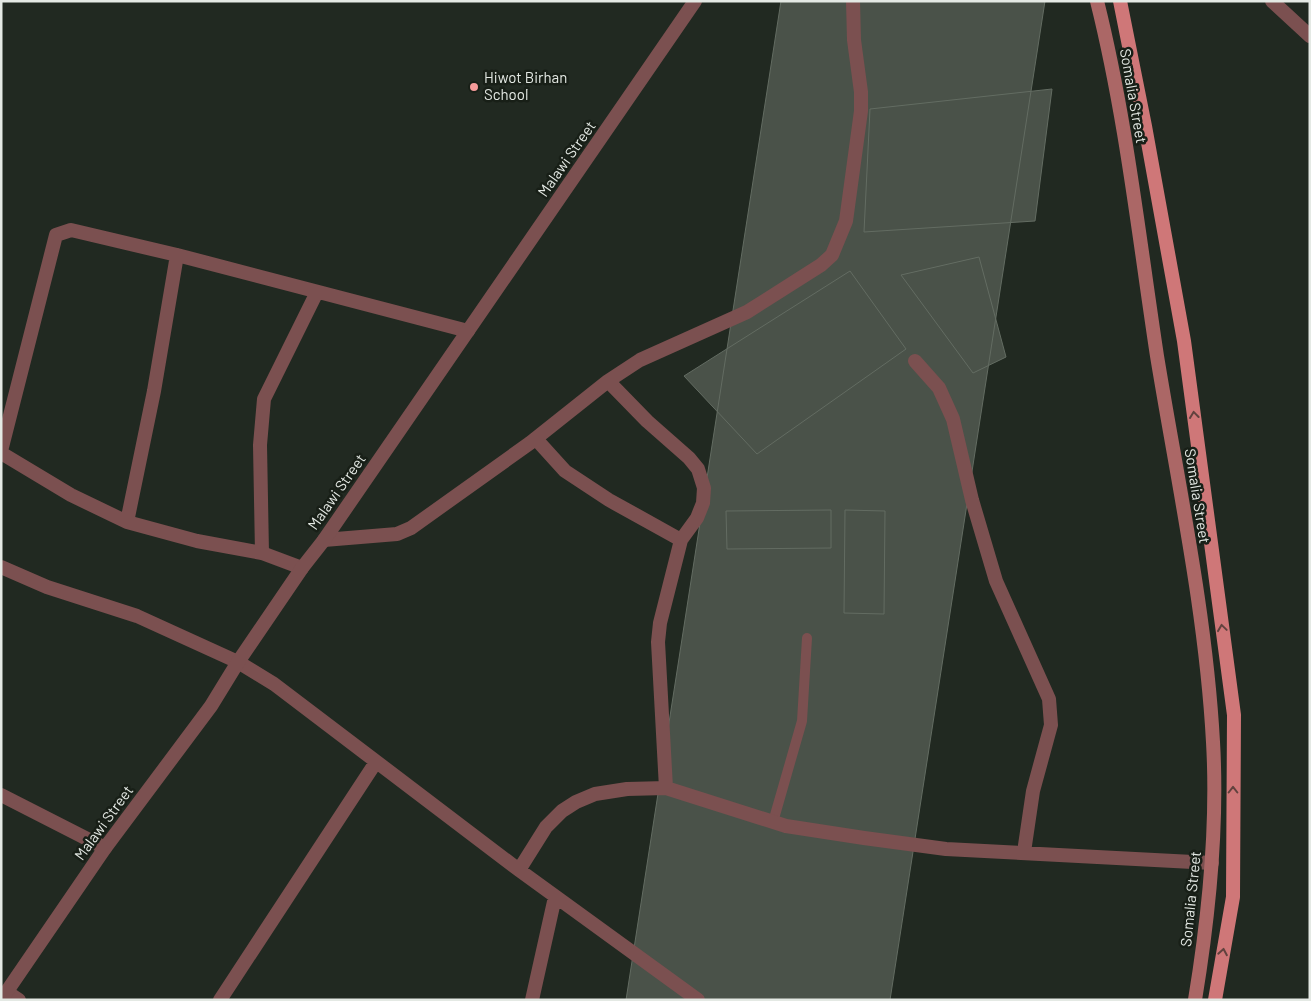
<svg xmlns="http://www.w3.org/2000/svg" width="1311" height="1001" font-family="Barlow,sans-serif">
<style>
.building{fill:#4a5249;stroke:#636c62}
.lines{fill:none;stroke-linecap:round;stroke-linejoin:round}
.service{stroke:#7b5050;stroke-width:10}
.minor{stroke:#7b5050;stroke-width:14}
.tertiary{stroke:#7b5050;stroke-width:14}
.secondary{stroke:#ab6766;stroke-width:14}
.primary{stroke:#cf7778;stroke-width:14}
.oneway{stroke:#61423e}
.poi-dot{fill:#f59b9a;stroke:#181f17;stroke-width:2}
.labels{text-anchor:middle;stroke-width:5;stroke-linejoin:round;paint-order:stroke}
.poi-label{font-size:15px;fill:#e4e9e4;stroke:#181f17;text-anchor:start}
.street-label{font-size:15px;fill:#e4e9e4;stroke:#181f17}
</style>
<rect width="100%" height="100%" fill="#212921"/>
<path class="building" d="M781,1H1045L890,1000H626Z
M1052,89L1035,221L864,232L870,109Z
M979,257L1006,357L973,373L901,275Z
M850,271L906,349L757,454L684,376Z
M831,510V548L727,549L726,511Z
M845,510L885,511L884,614L844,613Z"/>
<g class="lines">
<path class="service" d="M773,822L802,721L807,638"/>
<path class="minor" d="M1272,1L1310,36
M915,361L939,388L953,419L972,500L996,581L1049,699L1051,725L1033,791L1024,852
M608,381L647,421L689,458L698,469L704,488L703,503L697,518L681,540L660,623L658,642L666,788
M536,439L565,471L609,500L681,540
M1,451L56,235L71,230L177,255L468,331
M1,453L71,495L127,522L197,541L262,553L302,568
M127,522L154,391L177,255
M324,540L397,534L411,528L530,443L608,381L640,360L747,312L821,265L832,255L846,221L861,111V92L854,40L853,1
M262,553L260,445L264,399L317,292
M1,567L47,587L137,616L238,662L274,684L519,870L698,1000
M1,795L105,848
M519,870L546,827L562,811L576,802L595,794L627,789L666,788L786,826L864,838L946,849L1212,863
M7,992L19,1000
M220,1000L376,762
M532,1000L555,897"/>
<path class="tertiary" d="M1,1000L105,848L211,706L238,662L302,568L324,540L695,1"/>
<path class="secondary" d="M1097,1C1126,117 1139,238 1157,356C1178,484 1206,613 1213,742C1218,828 1209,915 1195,1000"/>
<path class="primary" d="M1120,1L1145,126L1184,341L1234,715L1233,897L1215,1000"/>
</g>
<defs><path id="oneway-chevron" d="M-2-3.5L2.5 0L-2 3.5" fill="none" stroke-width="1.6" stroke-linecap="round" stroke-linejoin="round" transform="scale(1.25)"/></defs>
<g class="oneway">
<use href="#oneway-chevron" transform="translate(1194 415) rotate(-97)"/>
<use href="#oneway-chevron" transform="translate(1222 628) rotate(-98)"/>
<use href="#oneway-chevron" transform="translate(1233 790) rotate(-90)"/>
<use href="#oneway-chevron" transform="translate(1223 952) rotate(-80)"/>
</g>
<circle class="poi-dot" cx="474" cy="87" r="5"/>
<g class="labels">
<g class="poi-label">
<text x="484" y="83">Hiwot Birhan<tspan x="484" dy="17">School</tspan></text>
</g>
<g class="street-label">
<text transform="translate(1133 96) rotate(80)" y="5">Somalia Street</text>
<text transform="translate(567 159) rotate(-55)" y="5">Malawi Street</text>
<text transform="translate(337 492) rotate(-55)" y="5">Malawi Street</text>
<text transform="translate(1197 496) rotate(81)" y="5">Somalia Street</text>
<text transform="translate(104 823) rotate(-54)" y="5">Malawi Street</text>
<text transform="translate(1191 899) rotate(-84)" y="5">Somalia Street</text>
</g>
</g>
<rect width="1311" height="1001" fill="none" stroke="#e4e9e4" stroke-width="5"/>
</svg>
